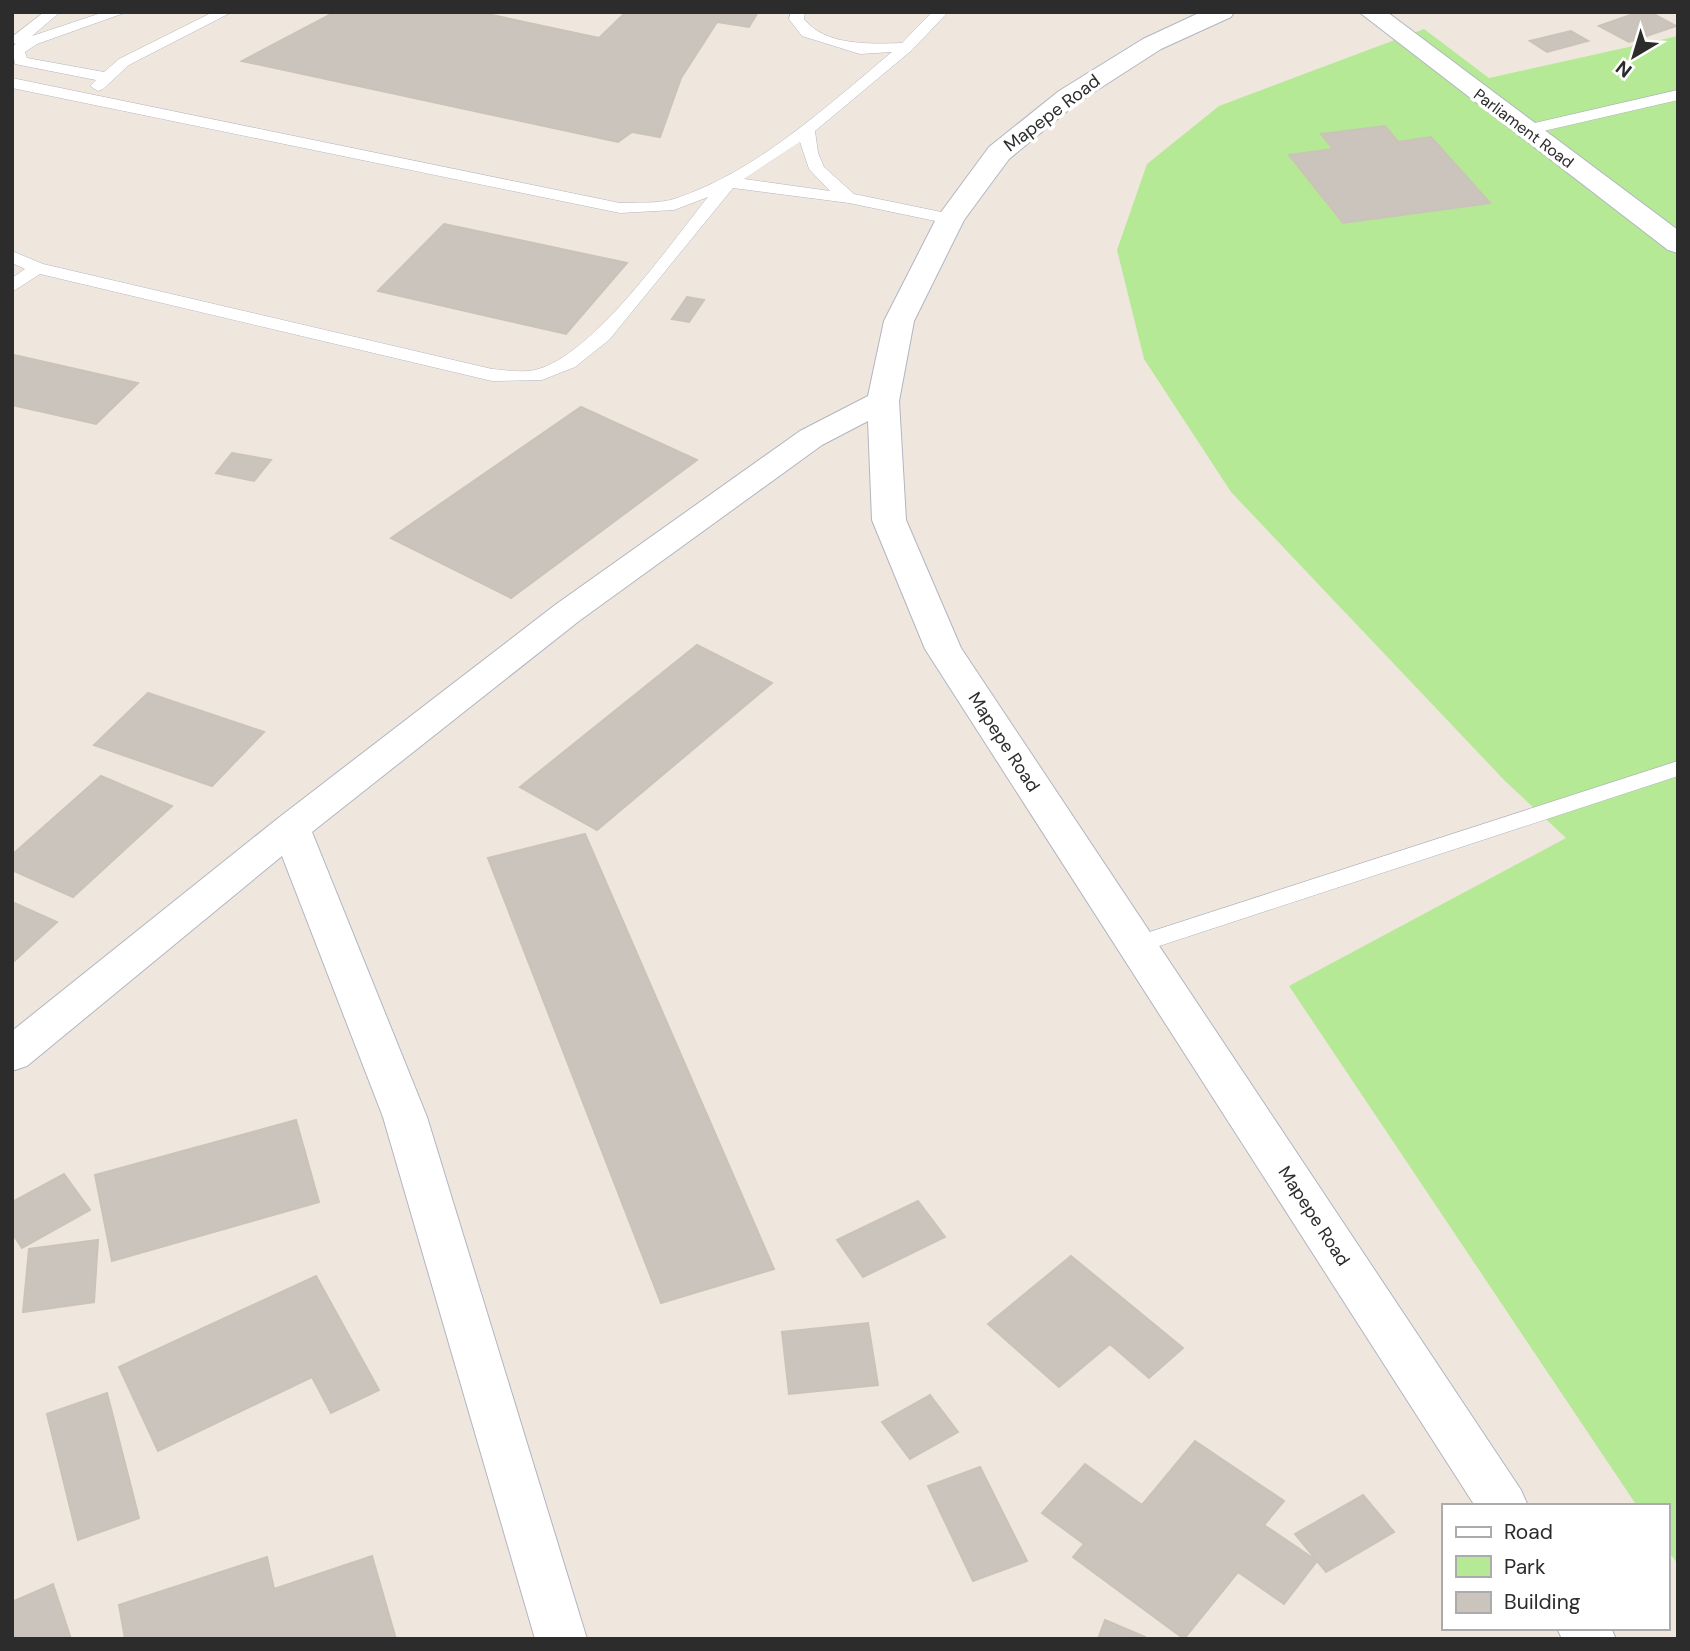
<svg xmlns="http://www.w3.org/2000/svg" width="1690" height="1651" font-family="'DM Sans',sans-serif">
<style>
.green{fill:#b5e996}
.building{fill:#cac4bd;stroke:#cbc3b7;stroke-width:2}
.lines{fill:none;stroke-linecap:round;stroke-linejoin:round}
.service-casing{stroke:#b2b5c1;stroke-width:1}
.minor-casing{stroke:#b2b5c1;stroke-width:2}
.service{fill:#fff;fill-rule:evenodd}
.minor{fill:#fff;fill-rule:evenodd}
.labels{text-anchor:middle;stroke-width:7;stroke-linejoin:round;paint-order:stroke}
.far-street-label{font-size:16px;fill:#2c2c2c;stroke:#fff}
.street-label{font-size:18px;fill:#2c2c2c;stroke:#fff}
</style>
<rect width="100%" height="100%" fill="#efe7de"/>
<path class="green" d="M1424,29L1489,78L1678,36V1564L1667,1550V1506H1637L1289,986L1566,838L1505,781L1231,492L1144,359L1117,250L1147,164L1219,106Z"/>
<path class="building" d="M335,12H478L599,38L626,12H758L749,27L717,22L681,78L660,137L632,132L618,142L242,61Z
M1639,12H1650L1676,26L1629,42L1599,26Z
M1571,31L1588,41L1547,52L1530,41Z
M1385,126L1398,142L1431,137L1490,203L1343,223L1289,155L1333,149L1321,134Z
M444,224L627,263L566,334L378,291Z
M687,297L704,300L689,322L672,319Z
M14,355L138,383L96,424L12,405Z
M581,407L697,460L511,598L391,538Z
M232,453L271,460L254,481L216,473Z
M697,645L772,683L597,830L520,787Z
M148,693L264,732L212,786L94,745Z
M101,776L172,806L73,897L12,870V855Z
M585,834L774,1269L661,1303L488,858Z
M12,902L57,922L12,963Z
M296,1120L319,1202L112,1261L95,1175Z
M64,1174L90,1210L22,1248L12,1233V1202Z
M918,1201L945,1237L863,1277L837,1240Z
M98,1240L94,1302L23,1312L29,1249Z
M1071,1256L1183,1348L1149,1378L1110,1344L1059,1387L988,1324Z
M316,1276L379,1390L331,1413L312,1377L158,1451L119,1367Z
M868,1323L878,1385L789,1394L782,1332Z
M107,1393L139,1518L78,1540L47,1414Z
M930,1395L958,1432L910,1459L882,1422Z
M1195,1441L1284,1501L1264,1525L1317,1561L1284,1604L1238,1572L1184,1639L1073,1557L1084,1544L1042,1513L1085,1464L1142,1505Z
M980,1467L1027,1561L973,1581L928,1486Z
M1363,1495L1394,1532L1326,1572L1295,1534Z
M372,1556L396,1639H125L119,1605L267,1557L274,1589Z
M53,1584L71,1639H12V1602Z
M1105,1620L1145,1637V1639H1098Z"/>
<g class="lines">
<g class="service-casing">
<path id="service" d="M44,12H60L32,36L104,12H127L37,44L25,52L27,58L104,72L119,59L213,12H232L129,65L103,89L98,91L90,86L96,80L15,64L12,46L16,44L12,43V37Z
M791,12H805L804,19C825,46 870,44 902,43L932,12H948L912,50L815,131L818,153L824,167L854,194L956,215L958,219L956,223L950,224L849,203L733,188L609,340L575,367L542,380L492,381L40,274L12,292V278L25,269L12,263V251L43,264L492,369C505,370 522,373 535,370C593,356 670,244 708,197L674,210L620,213L12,88V78L620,203C637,202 658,204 674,199C755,173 827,106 892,52L860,54L802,36L789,19ZM800,142L809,169L830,191L744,179Z
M1678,90V100L1526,135L1518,130L1526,125Z
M1678,761V776L1144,951L1136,954L1128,951L1124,945L1128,939Z"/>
</g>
<g class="minor-casing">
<path id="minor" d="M1201,12H1234L1231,17L1161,49L1077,103L1009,159L964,220L914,321L899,401L906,520L961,648L1521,1490L1528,1506H1475L925,649L872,520L868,421L822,445L579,621L312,832L427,1117L587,1639H535L383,1117L282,856L27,1066L12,1071V1031L277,819L555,605L800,431L868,396L884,321L936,219L989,147L1059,91L1143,39Z
M1359,12H1387L1678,230V253L1668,250Z
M1557,1628H1611L1616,1639H1562Z"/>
</g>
<use href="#service" class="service"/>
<use href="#minor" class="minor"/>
</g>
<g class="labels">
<g class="far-street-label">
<text transform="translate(1524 128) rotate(37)" y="6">Parliament Road</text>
</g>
<g class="street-label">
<text transform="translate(1052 113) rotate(-37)" y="6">Mapepe Road</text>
<text transform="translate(1004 742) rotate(57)" y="6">Mapepe Road</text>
<text transform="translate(1314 1216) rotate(57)" y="6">Mapepe Road</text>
</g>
</g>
<rect width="1690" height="1651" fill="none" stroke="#2c2c2c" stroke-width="28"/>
<rect x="1442" y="1504" width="228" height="126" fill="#ffffff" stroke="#ababab" stroke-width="2"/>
<rect x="1456" y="1527" width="35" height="10" fill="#ffffff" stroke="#ababab" stroke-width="2"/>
<text x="1504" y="1539" font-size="21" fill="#2c2c2c">Road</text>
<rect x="1456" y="1556" width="35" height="21" fill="#b5e996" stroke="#ababab" stroke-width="2"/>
<text x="1504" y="1574" font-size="21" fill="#2c2c2c">Park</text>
<rect x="1456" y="1592" width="35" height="21" fill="#cac4bd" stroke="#ababab" stroke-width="2"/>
<text x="1504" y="1609" font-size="21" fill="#2c2c2c">Building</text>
<g transform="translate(1634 56) rotate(218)" stroke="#ffffff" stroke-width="5" paint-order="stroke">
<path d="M0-5L12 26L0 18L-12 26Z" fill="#2c2c2c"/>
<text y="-10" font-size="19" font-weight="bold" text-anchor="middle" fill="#2c2c2c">N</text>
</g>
</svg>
